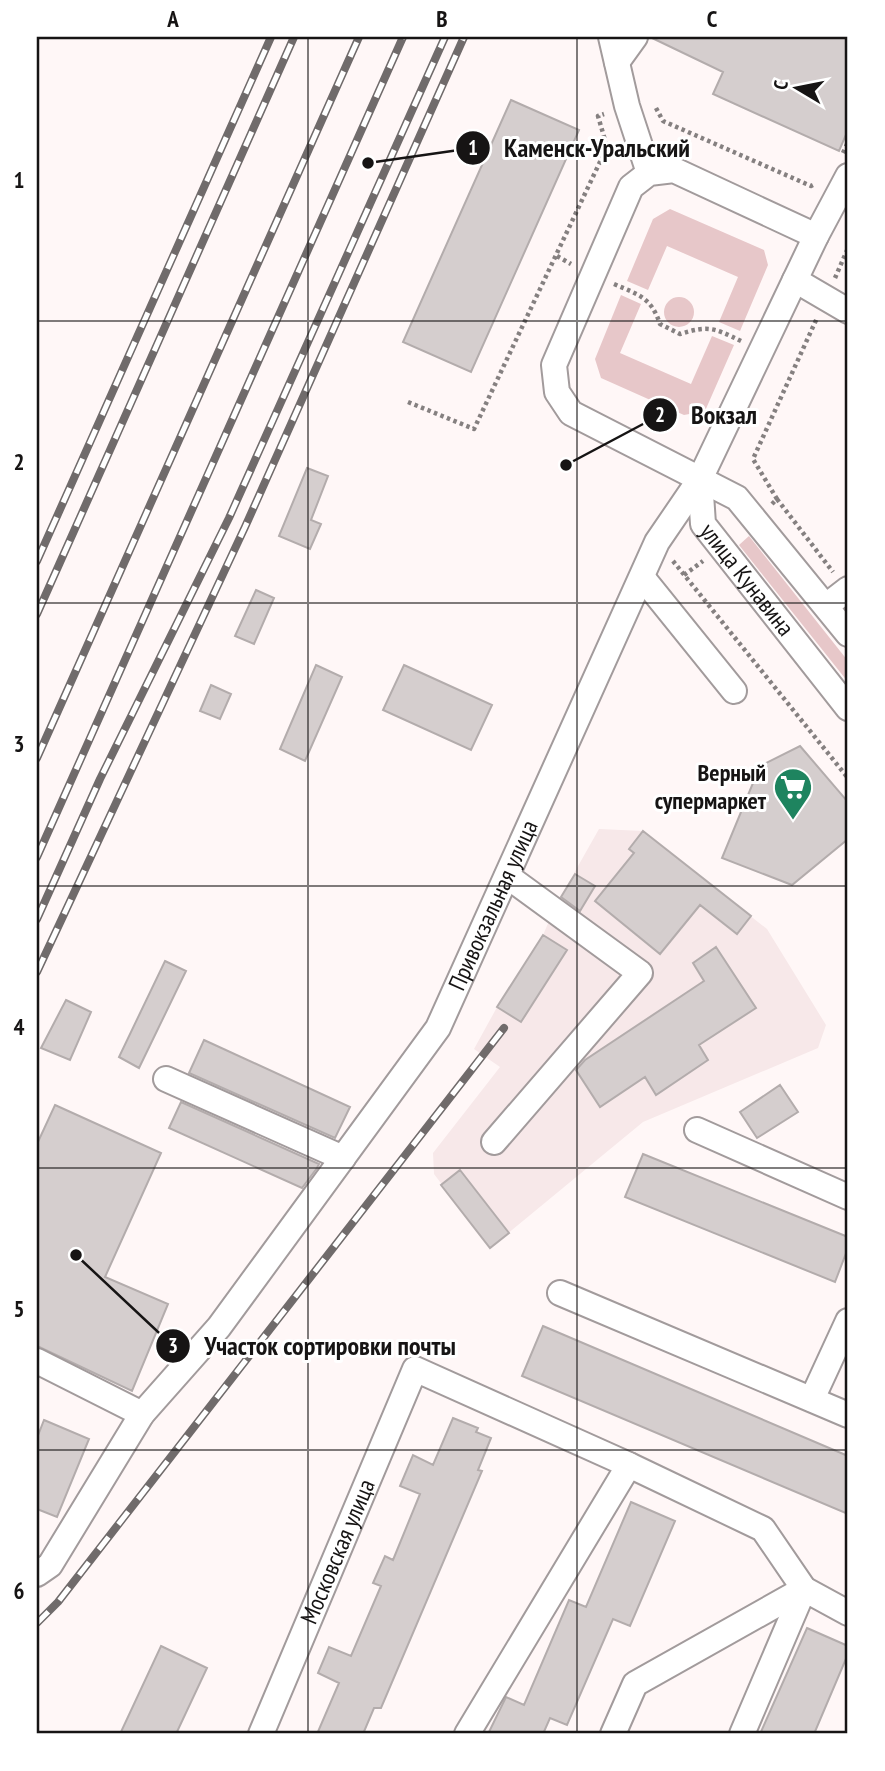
<svg xmlns="http://www.w3.org/2000/svg" width="885" height="1771" font-family="'PT Sans Narrow',sans-serif">
<style>
.built{fill:#f7e8e9}
.green{fill:#e7c7c9}
.building{fill:#d5cece;stroke:#b3acac;stroke-width:2}
.lines{fill:none;stroke-linecap:round;stroke-linejoin:round}
.minor-casing{stroke:#a29b9c;stroke-width:28}
.path{stroke:#858080;stroke-width:4.5;stroke-dasharray:3.5 3.5;stroke-linecap:butt}
.minor{stroke:#fff;stroke-width:24}
.rail-casing{stroke:#706b6b;stroke-width:8}
.rail{stroke:#fff;stroke-width:5;stroke-dasharray:16;stroke-linecap:butt}
.grid{fill:none;stroke:#161414;stroke-width:2;stroke-opacity:0.55}
.labels{text-anchor:middle;stroke-width:6;stroke-linejoin:round;paint-order:stroke}
.street-label{font-size:24px;fill:#161414;stroke:#fff}
.poi-label{font-size:24px;font-weight:bold;fill:#161414;stroke:#fff;text-anchor:end}
.leader{fill:none;stroke:#161414;stroke-width:2.5}
.callout-dot{fill:#161414;stroke:#fff;stroke-width:2.5}
.mark-label{font-size:21px;text-anchor:middle;font-weight:bold;fill:#fff}
.callout-label{font-size:26px;text-anchor:middle;font-weight:bold;fill:#161414;stroke:#fff;stroke-width:6;stroke-linejoin:round;paint-order:stroke}
.neatline{fill:none;stroke:#161414;stroke-width:2.5}
.grid-label{font-size:23px;text-anchor:middle;font-weight:bold;fill:#161414}
</style>
<rect width="100%" height="100%" fill="#fff7f7"/>
<path class="built" d="M599,829L643,831L767,929L826,1025L818,1048L643,1122L490,1248L434,1174L433,1153L500,1067L474,1049L496,1009L543,935L556,905Z"/>
<path class="green" d="M670,209L764,250L768,265L740,331L719,322L738,277L667,246L648,290L627,281L653,219Z
M621,295L641,304L620,353L691,384L712,336L734,345L705,411L684,415L601,378L595,359Z
M664 312a15 15 0 1 1 30 0a15 15 0 1 1-30 0Z
M749,536L848,661V682L739,545Z"/>
<path class="building" d="M650,37H848V130L839,151L713,94L723,72Z
M511,100L579,130L471,372L403,342Z
M307,468L328,476L311,520L321,524L310,549L279,536Z
M256,590L274,598L254,644L235,636Z
M316,665L342,677L305,761L280,749Z
M404,665L492,705L471,750L383,710Z
M211,685L231,694L220,719L200,711Z
M800,746L848,802V839L792,885L722,858L760,766Z
M643,831L751,916L737,934L700,905L660,954L595,901L634,853L629,849Z
M575,874L595,886L580,911L561,897Z
M543,935L567,950L521,1022L497,1007Z
M716,947L756,1008L699,1045L708,1060L656,1095L645,1077L600,1107L576,1070L585,1060L704,981L693,963Z
M165,961L186,971L139,1068L119,1057Z
M66,1000L91,1012L70,1060L41,1048Z
M204,1040L350,1107L335,1138L189,1073Z
M780,1085L798,1112L757,1138L740,1112Z
M181,1102L319,1164L317,1168L302,1188L169,1128Z
M55,1105L161,1153L105,1277L168,1304L132,1391L37,1346V1144Z
M643,1154L848,1237V1248L835,1282L625,1197Z
M460,1170L509,1233L490,1248L441,1185Z
M543,1326L848,1456V1514L522,1376Z
M453,1418L478,1428L476,1432L491,1438L478,1470L482,1471L381,1708H374L363,1734H317L339,1683L318,1673L329,1647L351,1656L381,1586L373,1583L385,1556L393,1560L420,1494L400,1486L413,1455L433,1465Z
M44,1420L89,1439L57,1517L37,1509V1438Z
M631,1502L675,1521L630,1626L613,1619L567,1725L550,1718L543,1734H488L506,1697L524,1705L569,1600L586,1607Z
M807,1628L848,1646V1654L814,1734H760Z
M161,1646L207,1668L176,1734H120Z"/>
<g class="lines">
<g class="minor-casing">
<g id="minor">
<path d="M611,37L627,106L649,173"/>
<path d="M617,62L635,37"/>
<path d="M816,236L674,170L649,173L631,187L554,365L557,392L571,413L737,498L848,634"/>
<path d="M795,280L848,311"/>
<path id="s1" d="M700,479L703,524L848,708"/>
<path d="M642,577L734,691"/>
<path d="M826,606L848,589"/>
<path d="M166,1079L343,1158"/>
<path d="M697,1130L848,1197"/>
<path d="M494,1142L640,973L507,876"/>
<path d="M560,1293L848,1415"/>
<path d="M37,1361L142,1414"/>
<path d="M812,1399L848,1321"/>
<path id="s2" d="M37,1574L50,1565L142,1414L219,1327L438,1028L657,542L700,479L816,236L848,176"/>
<path id="s3" d="M261,1734L415,1369L629,1465L763,1529L804,1589L848,1613"/>
<path d="M467,1734L629,1465"/>
<path d="M613,1734L635,1684L804,1589"/>
<path d="M742,1734L804,1589"/>
</g>
</g>
<path class="path" d="M656,108L663,121L811,186L815,184
M843,153L848,142
M557,256L571,264
M835,278L848,248
M614,284C639,295 651,297 660,324L680,334C709,325 714,328 741,341
M408,402L474,429L607,147L598,116L604,114
M777,499L833,572
M772,504L777,499L753,459L817,318
M673,561L848,778
M684,575L703,561"/>
<use href="#minor" class="minor"/>
<g class="rail-casing">
<path id="rail" d="M37,561L271,37
M37,614L294,37
M37,758L359,37
M37,857L403,37
M37,919L100,779L229,518L445,37
M37,972L245,527L464,37
M37,1623L58,1602L504,1028"/>
</g>
<use href="#rail" class="rail"/>
</g>
<path class="grid" d="M308,37V1734M577,37V1734M37,321H848M37,603H848M37,886H848M37,1168H848M37,1450H848"/>
<defs>
<g id="supermarket-pin" transform="scale(2.0125)"><path d="M0 17L-7.5 6A9.5 9.5 0 1 1 7.5 6Z" fill="#1e845f" stroke="#fff"/><path d="M-6-5.5h2.5l.6 2H6L4.5 2H-2.5L-4.4-4H-6ZM-1.5 3.2a1.3 1.3 0 1 0 .1 0ZM3 3.2a1.3 1.3 0 1 0 .1 0Z" fill="#fff"/></g>
</defs>
<g fill-rule="evenodd">
<use href="#supermarket-pin" x="793" y="787"/>
</g>
<g class="labels">
<g class="street-label">
<text dy="8" stroke="none"><textPath href="#s1" startOffset="116">улица Кунавина</textPath></text>
<text dy="8" stroke="none"><textPath href="#s2" startOffset="814">Привокзальная улица</textPath></text>
<text dy="8" stroke="none"><textPath href="#s3" startOffset="198">Московская улица</textPath></text>
</g>
<g class="poi-label">
<text x="766" y="781">Верный<tspan x="766" dy="28">супермаркет</tspan></text>
</g>
</g>
<path class="leader" d="M368 163L473 148M566 465L660 415M76 1255L173 1346"/>
<g class="callout-dot">
<circle cx="368" cy="163" r="7"/>
<circle cx="566" cy="465" r="7"/>
<circle cx="76" cy="1255" r="7"/>
<circle cx="473" cy="148" r="18"/>
<circle cx="660" cy="415" r="18"/>
<circle cx="173" cy="1346" r="18"/>
</g>
<g class="mark-label">
<text x="473" y="155">1</text>
<text x="660" y="422">2</text>
<text x="173" y="1353">3</text>
</g>
<g class="callout-label">
<text x="597" y="157">Каменск-Уральский</text>
<text x="724" y="424">Вокзал</text>
<text x="330" y="1355">Участок сортировки почты</text>
</g>
<rect width="885" height="1771" fill="none" stroke="#ffffff" stroke-width="77"/>
<g transform="translate(797 88) rotate(280)" stroke="#ffffff" stroke-width="5" paint-order="stroke">
<path d="M0-5L12 26L0 18L-12 26Z" fill="#161414"/>
<text y="-10" font-size="19" font-weight="bold" text-anchor="middle" fill="#161414">С</text>
</g>
<rect x="38" y="38" width="808" height="1694" class="neatline"/>
<g class="grid-label">
<text x="173" y="27">A</text>
<text x="442" y="27">B</text>
<text x="712" y="27">C</text>
<text x="19" y="188">1</text>
<text x="19" y="470">2</text>
<text x="19" y="752">3</text>
<text x="19" y="1035">4</text>
<text x="19" y="1317">5</text>
<text x="19" y="1599">6</text>
</g>
</svg>
